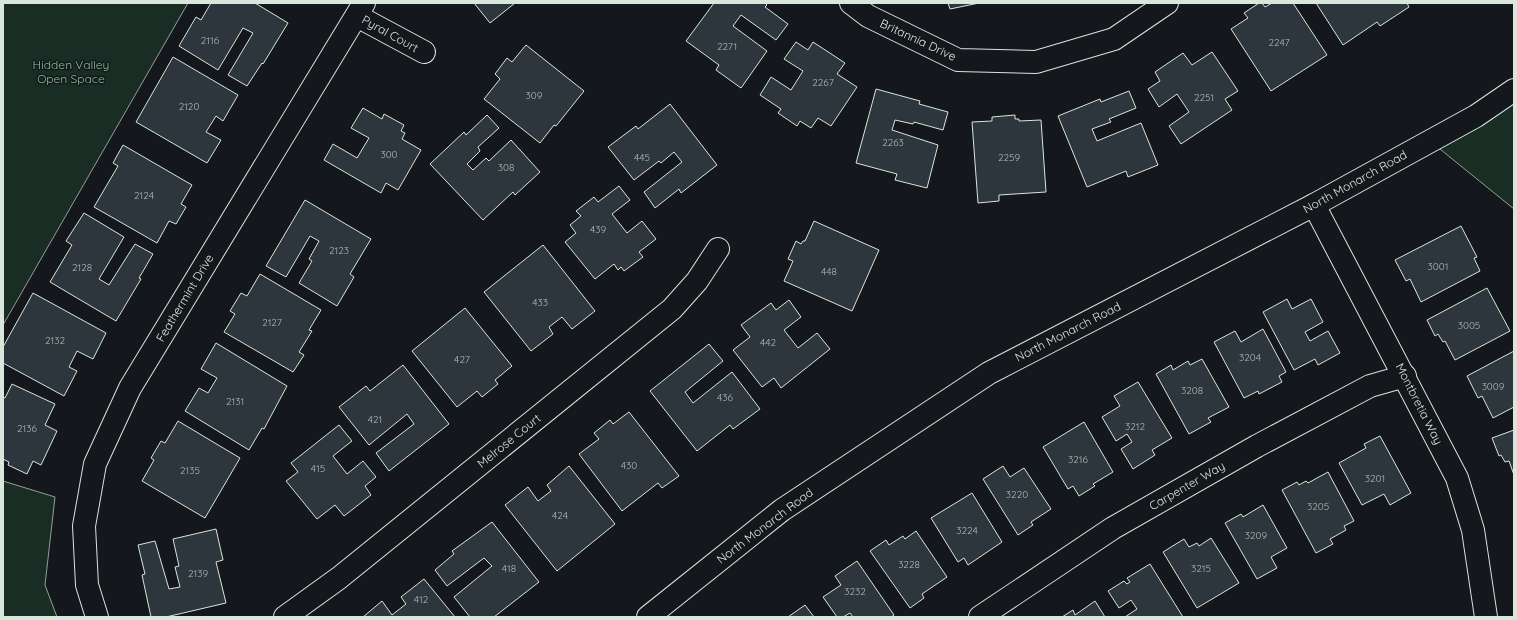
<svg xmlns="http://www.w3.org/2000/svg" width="1517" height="620" font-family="Quicksand,sans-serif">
<rect width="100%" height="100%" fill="#14181c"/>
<g fill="#1a2d24" stroke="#939e99">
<path d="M3,3h185l-185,322z"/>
<path d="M1514,90v119l-84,-68z"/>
<path d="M3,481l52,16 -10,88 12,32h-54z"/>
</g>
<g fill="#2c363c" stroke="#d8e6dc">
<path d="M211,3h44l33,20 -25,41 -1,-1 -15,23 -19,-11 25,-42 -10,-5 -25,42 -39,-24 17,-29 5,3z"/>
<path d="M474,3h41l-25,20z"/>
<path d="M714,3h51l2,2 -2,2 23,17 -12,16 -35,-25 -8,11 34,25 -26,37 -25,-18 3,-5 -33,-24z"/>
<path d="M948,3h31l-29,6z"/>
<path d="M1259,3h3l3,4 7,-4h21l34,52 -56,36 -40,-62 17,-11 -4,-5z"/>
<path d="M1316,3h91l2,4 -29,19 -3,-4 -34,23z"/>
<path d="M796,42l12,8 5,-8 32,21 -8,11 20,13 -26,39 -13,-8 -7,10 -11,-7 -3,5 -19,-13 3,-4 -21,-14 11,-18 20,13 12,-19 -19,-12z"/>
<path d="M526,45l58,46 -28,35 -2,-1 -14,18 -56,-44 16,-20 -5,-5 12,-16 5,4z"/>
<path d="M1212,52l26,39 -13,8 7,11 -51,34 -12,-18 20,-14 -12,-18 -18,13 -11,-18 12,-8 -5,-9 28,-19 9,12z"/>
<path d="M173,57l65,38 -15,26 -7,-5 -10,16 15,8 -14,23 -71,-41z"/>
<path d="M876,89l44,12 -1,3 29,8 -5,18 -29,-8 -1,2 -18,-4 -3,10 46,15 -11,43 -32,-8 2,-6 -41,-11z"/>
<path d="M1129,91l7,17 -27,11 2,3 -19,7 5,12 44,-18 17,42 -30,12 -2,-6 -39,16 -29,-71 42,-17 1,3z"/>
<path d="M670,104l47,61 -36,28 -2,-4 -24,19 -11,-16 38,-30 -8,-10 -13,11 -2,-2 -25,19 -26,-33 28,-21 2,3z"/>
<path d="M363,108l19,11 2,-5 20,11 -3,6 4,2 -3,6 19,11 -23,40 -12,-7 -5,10 -57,-33 9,-16 24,14 12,-20 -18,-10z"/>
<path d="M487,115l12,13 -21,19 2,4 -13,13 6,6 13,-12 3,3 22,-21 29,32 -25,23 -2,-3 -30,28 -53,-56 34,-32 2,3z"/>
<path d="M1015,115v4h4v2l22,-1 5,72 -47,3v6l-21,2 -6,-81 20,-1v-4z"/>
<path d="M123,145l69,40 -11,19 5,3 -10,17 -7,-3 -12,22 -63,-36 24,-41 -5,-3z"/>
<path d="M619,186l11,14 -18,14 15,19 15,-12 14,18 -17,13 4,5 -19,14 -3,-4 -3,3 -4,-6 -19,15 -30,-37 11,-9 -6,-8 11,-9 -5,-5 18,-14 4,5z"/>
<path d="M305,200l66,39 -21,35 4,3 -17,29 -38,-23 13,-22 -3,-2 10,-18 -9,-5 -24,41 -20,-11z"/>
<path d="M84,213l40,24 -25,42 10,6 26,-41 18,10 -14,24 2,1 -25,42 -66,-39 22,-37 -6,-4z"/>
<path d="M814,221l65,29 -27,61 -68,-30 9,-20 -5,-2 8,-18 5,3 2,-3h2z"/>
<path d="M1461,226l16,31 -3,1 6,13 -59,31 -11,-23 -4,2 -11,-21z"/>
<path d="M543,245l52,66 -23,18 -10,-12 -13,10 4,7 -22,17 -47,-59z"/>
<path d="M260,274l61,36 -12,20 3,1 -13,21 5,3 -11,17 -69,-40 11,-18 -5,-3 11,-18 6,3z"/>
<path d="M1487,288l23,43 -55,29 -10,-19 -2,1 -5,-8 -3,2 -8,-16z"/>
<path d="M33,293l73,40 -13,26 -16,-8 -8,16 8,4 -13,25 -61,-33v-16z"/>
<path d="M1287,299l5,10 19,-10 12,23 -18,10 5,9 18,-10 12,22 -22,12 -3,-6 -21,11 -31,-58z"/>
<path d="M789,300l12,17 -17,13 14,18 19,-15 13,16 -49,39 -7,-10 -12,9 -29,-37 17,-13 -9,-12 30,-22 5,7z"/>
<path d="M465,308l47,58 -17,14 3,4 -16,13 -5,-6 -20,16 -45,-56z"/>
<path d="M1263,329l23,43 -7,4 3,6 -23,12 -1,-3 -14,7 -30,-56 21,-11 6,11z"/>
<path d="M216,343l71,43 -23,43 -2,-1 -13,22 -64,-39 14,-23 9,5 9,-15 -16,-9z"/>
<path d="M709,344l14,17 -38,31 8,11 39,-31 28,37 -27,20 -3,-4 -33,26 -47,-60z"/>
<path d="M1514,351v56l-21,11 -11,-22 -4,2 -11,-22z"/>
<path d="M1202,359l27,48 -21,11 3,4 -22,12 -33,-60 15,-9 2,5 15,-9 2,4z"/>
<path d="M403,365l46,59 -60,47 -13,-18 38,-29 -7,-10 -38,31 -30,-38 27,-21 4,5z"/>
<path d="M1138,382l34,56 -20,12 3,5 -22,14 -12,-20 11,-7 -5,-8 -11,7 -14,-24 18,-11 -6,-10z"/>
<path d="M12,384l43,20 -10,21 12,6 -16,34 -8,-4 -6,13 -19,-9 1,-3 -6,-3v-62l2,1z"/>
<path d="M629,412l50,64 -17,12 -4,-5 -36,28 -43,-57 20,-15 -5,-6 16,-13 3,4z"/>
<path d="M178,421l62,37 -35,60 -63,-37 12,-21 -3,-2 10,-17 4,2z"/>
<path d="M1084,422l29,50 -20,12 2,2 -16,10 -6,-10 -5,3 -25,-42z"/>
<path d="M339,425l13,16 -19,15 14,18 16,-13 13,16 -11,9 6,9 -27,21 -9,-11 -18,14 -31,-38 12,-9 -7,-9z"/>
<path d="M1514,430v45l-5,-14 -4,1 -4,-7 -2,1 -7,-18z"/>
<path d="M1380,436l31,57 -21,12 -6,-11 -22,11 -23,-42 27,-15 -2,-4z"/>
<path d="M569,466l46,58 -58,47 -52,-66 23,-18 10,14 13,-10 -4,-6z"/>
<path d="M1003,466l7,11 14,-9 27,41 -20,13 2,3 -15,10 -35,-56z"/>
<path d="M1328,472l26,49 -10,5 2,4 -16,9 3,5 -17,9 -34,-63 15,-8 2,3 7,-4 2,2z"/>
<path d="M972,493l30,49 -34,23 -4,-7 -6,4 -27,-44z"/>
<path d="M1263,505l24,43 -16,9 6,11 -20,11 -32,-56 16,-9 2,3z"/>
<path d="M492,522l47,60 -45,35h-24l-16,-20 38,-31 -8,-8 -37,28 -12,-16 19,-16 -2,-3z"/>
<path d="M216,529l7,31 -7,2 10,41 -60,14h-15l-9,-42 3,-1 -7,-29 17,-4 14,48 11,-2 -5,-20 4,-1 -6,-27z"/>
<path d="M916,531l31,46 -25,17 2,4 -14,10 -40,-57 16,-11 3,5 14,-9 2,3z"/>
<path d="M1211,538l28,45 -42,25 -34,-56 21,-13 5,8 8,-4 2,3z"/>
<path d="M857,561l37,54 -3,2h-38l-3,-4 -7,4h-6l-14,-20 18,-12 -6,-9z"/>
<path d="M1150,564l33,53h-58l12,-8 -6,-9 -12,8 -11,-17 16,-10 3,3 3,-2 -3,-4z"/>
<path d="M424,579l31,38h-92l19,-16 10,14 14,-11 -5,-7z"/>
<path d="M1095,601l10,16h-43l11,-7 2,5z"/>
<path d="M805,605l9,12h-26z"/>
</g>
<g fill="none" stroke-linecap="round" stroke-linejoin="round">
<g stroke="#d8e6dc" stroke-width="24">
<g id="minor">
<path d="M851,3l17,13 90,44 78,2 78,-23 53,-36"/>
<path d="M357,16l67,36"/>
<path d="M1314,205l143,273 16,52 13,87"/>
<path d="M97,617l-10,-32 -3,-59 11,-62 35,-76 234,-385"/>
<path d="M285,617l54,-39 333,-269 25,-28 21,-32"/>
<path d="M980,617l133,-89 144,-82 113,-60 35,-10"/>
</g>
</g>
<g stroke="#d8e6dc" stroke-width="24">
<path id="tertiary" d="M648,617l134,-107 207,-137 325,-168 162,-89 38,-26"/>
</g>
<use href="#minor" stroke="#14181c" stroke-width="22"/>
<use href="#tertiary" stroke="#14181c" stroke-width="22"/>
</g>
<g text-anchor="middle" stroke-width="3" stroke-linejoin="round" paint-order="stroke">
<g font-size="10" fill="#adbab4">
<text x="210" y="44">2116</text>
<text x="1279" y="46">2247</text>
<text x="727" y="50">2271</text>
<text x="823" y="86">2267</text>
<text x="534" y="99">309</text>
<text x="1204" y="101">2251</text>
<text x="189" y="110">2120</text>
<text x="893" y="146">2263</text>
<text x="389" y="158">300</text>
<text x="642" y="161">445</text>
<text x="1009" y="161">2259</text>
<text x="506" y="171">308</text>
<text x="144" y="199">2124</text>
<text x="598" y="233">439</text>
<text x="339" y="254">2123</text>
<text x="1438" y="270">3001</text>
<text x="82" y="271">2128</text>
<text x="829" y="275">448</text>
<text x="540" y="306">433</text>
<text x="272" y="326">2127</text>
<text x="1469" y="329">3005</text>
<text x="55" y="344">2132</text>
<text x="768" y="346">442</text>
<text x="1250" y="361">3204</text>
<text x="462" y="363">427</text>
<text x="1493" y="390">3009</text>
<text x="1192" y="394">3208</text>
<text x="725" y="401">436</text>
<text x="235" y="405">2131</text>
<text x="375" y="423">421</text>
<text x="1135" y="430">3212</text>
<text x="27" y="432">2136</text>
<text x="1078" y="463">3216</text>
<text x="629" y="469">430</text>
<text x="318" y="472">415</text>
<text x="190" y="474">2135</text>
<text x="1375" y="482">3201</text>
<text x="1017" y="498">3220</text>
<text x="1318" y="510">3205</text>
<text x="560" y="519">424</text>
<text x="967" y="534">3224</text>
<text x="1256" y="539">3209</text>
<text x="909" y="568">3228</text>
<text x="509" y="572">418</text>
<text x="1201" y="572">3215</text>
<text x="198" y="577">2139</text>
<text x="855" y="595">3232</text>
<text x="421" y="603">412</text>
</g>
<g font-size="12" fill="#d8e6dc" stroke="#14181c">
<text transform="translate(390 34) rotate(29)" y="4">Pyral Court</text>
<text transform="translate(918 40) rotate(25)" y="4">Britannia Drive</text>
<text transform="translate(1355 182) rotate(-29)" y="4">North Monarch Road</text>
<text transform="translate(185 298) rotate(-59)" y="4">Feathermint Drive</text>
<text transform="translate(1068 332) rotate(-27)" y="4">North Monarch Road</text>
<text transform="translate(1419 404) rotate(63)" y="4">Montbretia Way</text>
<text transform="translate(509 441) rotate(-39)" y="4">Melrose Court</text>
<text transform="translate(1187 486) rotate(-30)" y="4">Carpenter Way</text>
<text transform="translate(765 526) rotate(-37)" y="4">North Monarch Road</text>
</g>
<g font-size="12" fill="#8ac095" stroke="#14181c">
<text x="71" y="69">Hidden Valley<tspan x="71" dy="14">Open Space</tspan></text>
</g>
</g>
<rect width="1517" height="620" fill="none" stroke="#d8e6dc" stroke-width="8"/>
</svg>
